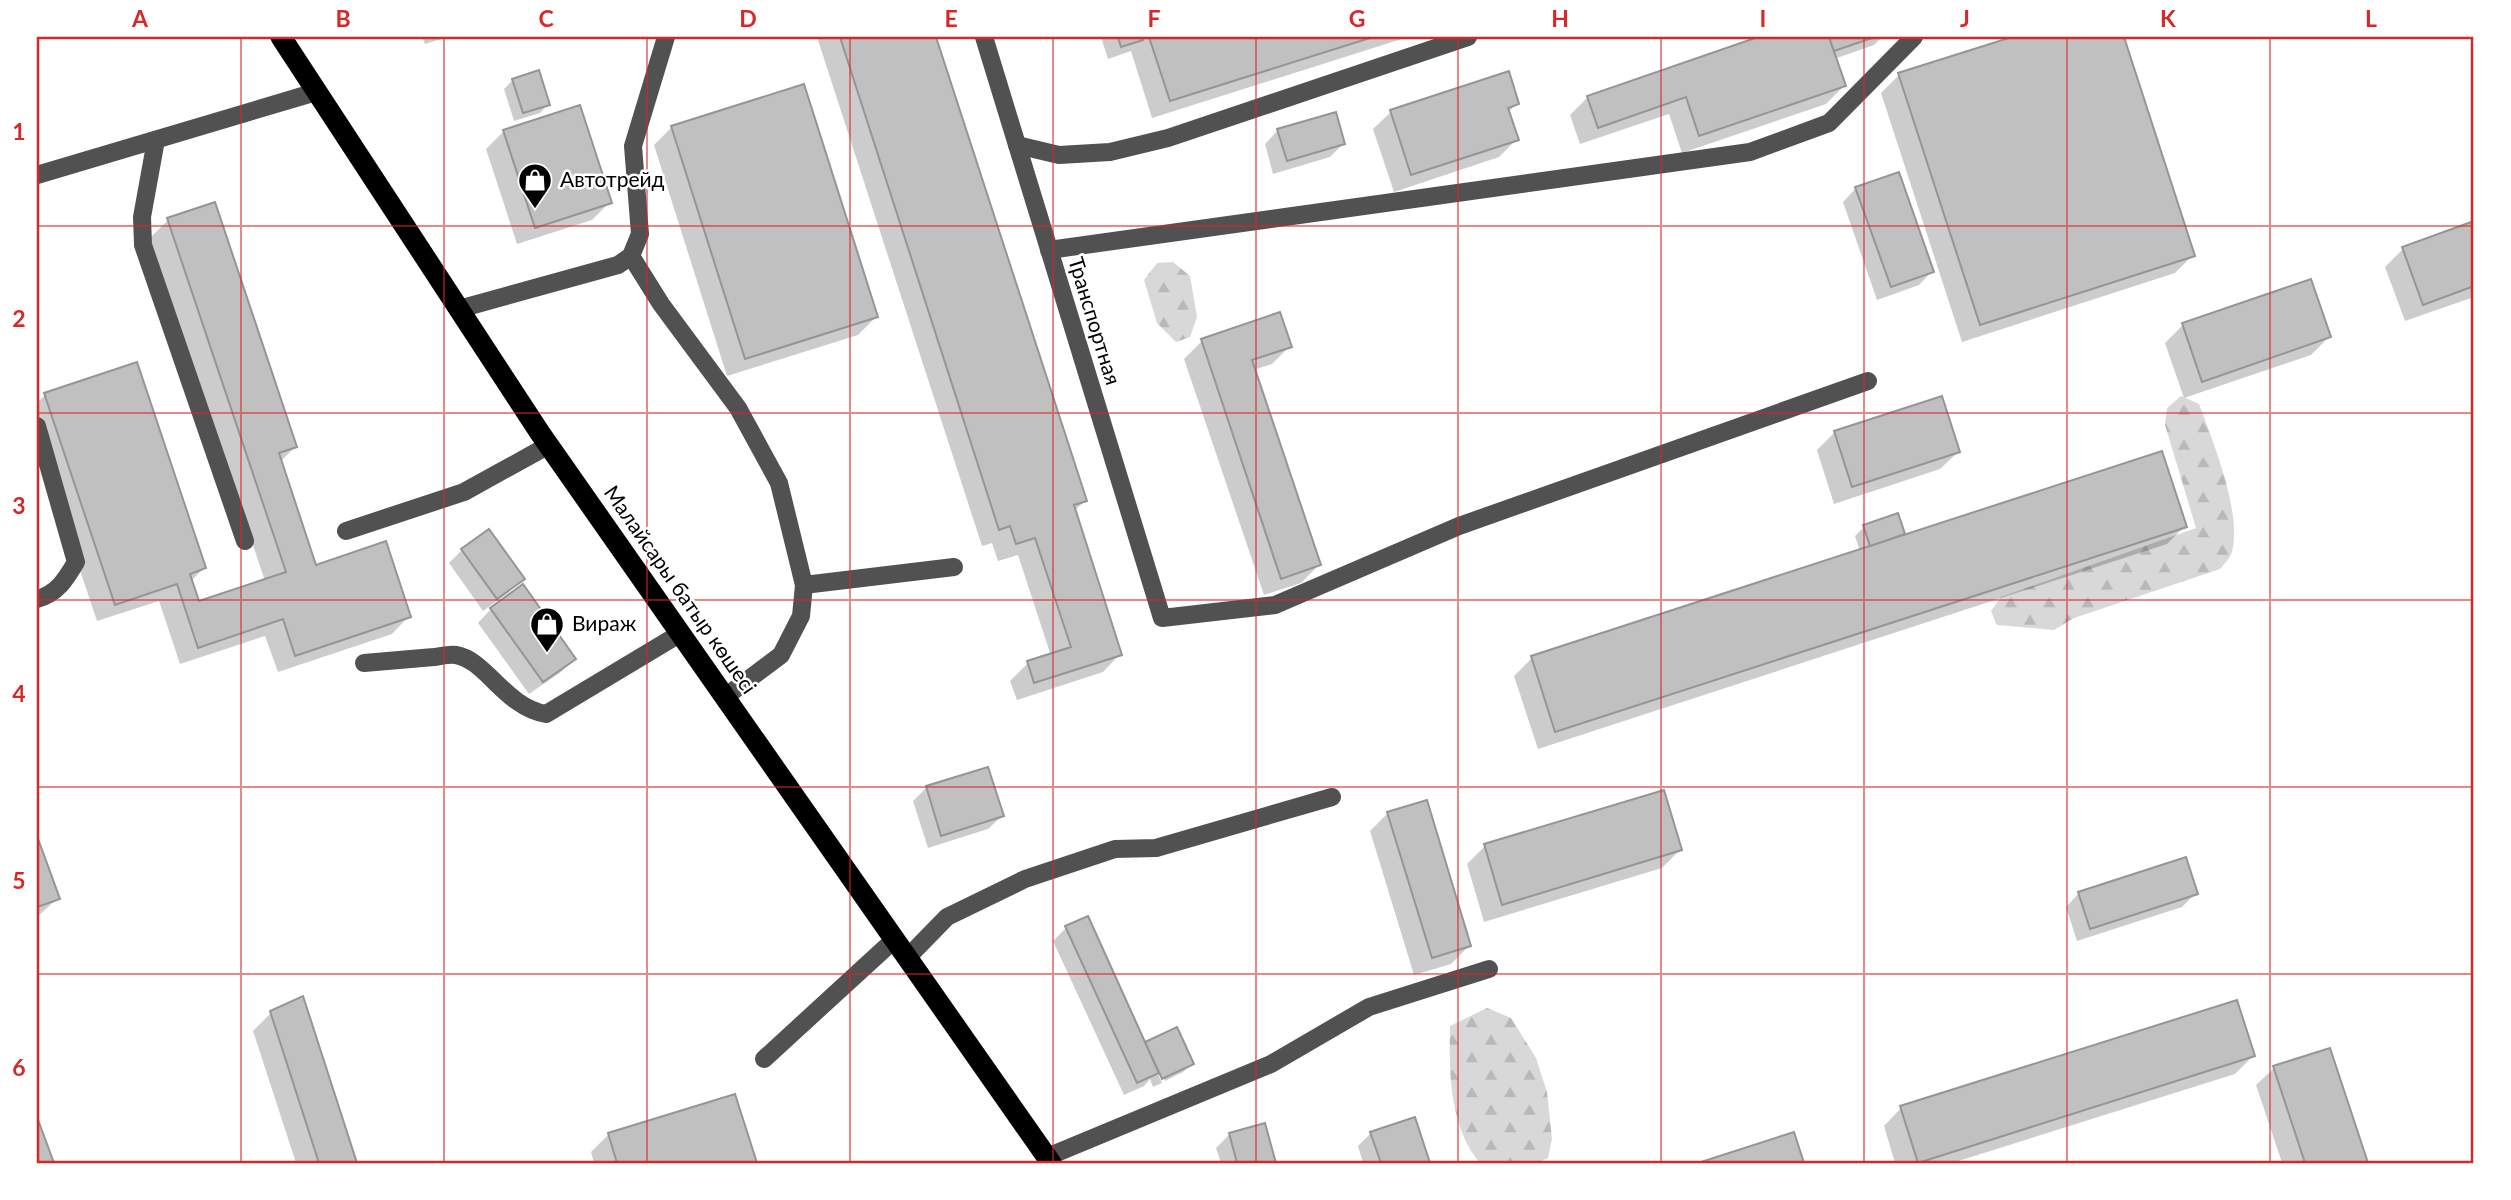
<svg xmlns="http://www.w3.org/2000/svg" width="2511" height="1200" font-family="Lato,sans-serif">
<defs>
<pattern id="forest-firs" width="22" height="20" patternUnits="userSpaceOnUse" patternTransform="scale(1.75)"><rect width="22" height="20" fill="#d8d8d8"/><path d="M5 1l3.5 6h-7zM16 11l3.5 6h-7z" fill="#b8b8b8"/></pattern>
</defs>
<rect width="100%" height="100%" fill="#fff"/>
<g fill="url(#forest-firs)">
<path d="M1173,262l17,14 7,41 -7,20 -14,5 -19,-19 -13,-43 13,-17z"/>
<path d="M2181,396l18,8c14,38 43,107 33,148 -2,6 -8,12 -12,17l-146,49 -20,12 -57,-5 -6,-14 10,-14 195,-69 -31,-103 2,-17z"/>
<path d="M1487,1008l24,10 25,40 11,34 5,47 -4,19 -11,5h-57c-31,-36 -31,-91 -30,-137z"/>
</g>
<g fill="#0003">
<path d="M422,37h26l-23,7z"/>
<path d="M817,37h118l150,464 -11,10 46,143 -17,18 -86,28 -7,-19 18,-18 23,-7 -33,-101 -20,6 -6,-18 -10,3z"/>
<path d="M1101,37h307l-256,81 -21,-67 -23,8z"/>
<path d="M1763,37h119l-8,8 -40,14 10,27 -18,18 -144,49 -13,-39 -89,30 -10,-29 18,-18z"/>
<path d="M2017,37h105l71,218 -18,18 -213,69 -81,-249 18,-18z"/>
<path d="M513,80l35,24 -8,9 -26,8 -10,-32z"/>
<path d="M1517,103l-9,10 9,26 -18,18 -105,35 -21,-63 18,-17z"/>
<path d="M672,127l204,190 -18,18 -131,41 -73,-231z"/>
<path d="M1278,130l65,14 -13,13 -57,17 -8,-30z"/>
<path d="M504,131l106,71 -18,18 -75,24 -31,-95z"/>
<path d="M1856,188l76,83 -13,14 -42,15 -34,-98z"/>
<path d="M168,220l127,227 -15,15 35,105 94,49 -17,18 -114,38 -13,-36 -85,28 -21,-63 -62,20 -60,-179v-39l8,-8 159,173 -14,14 8,22 67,-23 -115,-343z"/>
<path d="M2474,223v74l-69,24 -20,-54 18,-18z"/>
<path d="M2183,325l146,12 -18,18 -127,43 -19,-55z"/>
<path d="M1202,341l88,5 -18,18 -19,6 66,195 -18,18 -37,12 -80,-236z"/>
<path d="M1835,432l123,20 -18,17 -106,35 -17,-54z"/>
<path d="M1897,515l6,18 -4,5 286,-12 -18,18 -629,205 -24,-73 18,-18 328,-107 -5,-15 9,-9z"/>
<path d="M462,550l60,29 -13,13 -26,19 -34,-48z"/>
<path d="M491,609l83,50 -13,13 -32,22 -51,-71z"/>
<path d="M927,787l75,29 -14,13 -60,19 -15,-47z"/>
<path d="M1663,792l17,58 -18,18 -178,54 -17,-58 18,-18z"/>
<path d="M1388,813l81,133 -18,18 -37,11 -44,-144z"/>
<path d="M37,841l21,57 -21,19z"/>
<path d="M2079,893h117l-14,14 -105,34 -11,-34z"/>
<path d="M1066,928l78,116 32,-15 16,35 -9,8 -18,9 -15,-32 -3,1 15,33 -9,4 -3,-8 -6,7 -20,9 -71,-154z"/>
<path d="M301,999l54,164h-59l-43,-132 18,-18z"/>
<path d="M2329,1050l37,113h-84l-26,-78 18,-17z"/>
<path d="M2253,1056l-18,18 -283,89h-57l-11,-37 17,-18z"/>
<path d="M734,1096l21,67h-161l-3,-11 18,-18z"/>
<path d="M1413,1119l15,44h-65l-5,-17 13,-13z"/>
<path d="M1264,1125l10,38h-53l-5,-15 14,-14z"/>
<path d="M1793,1134l9,29h-98z"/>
</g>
<g fill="#c0c0c0" stroke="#959595" stroke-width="2">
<path d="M840,37h96l151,464 -13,4 48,150 -88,28 -7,-22 44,-14 -36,-109 -19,6 -6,-18 -11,4z"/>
<path d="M1118,37h24l1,3 -22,7z"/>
<path d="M1149,37h224l-203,64z"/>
<path d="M1758,37h71l17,49 -147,50 -13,-39 -88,31 -11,-32z"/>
<path d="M1829,37h46l-41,14z"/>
<path d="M2012,37h112l71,219 -215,69 -82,-252z"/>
<path d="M539,70l11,35 -27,8 -11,-34z"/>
<path d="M1509,71l10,33 -11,4 11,32 -108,35 -21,-65z"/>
<path d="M804,84l74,233 -133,42 -74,-233z"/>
<path d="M580,105l32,98 -77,25 -32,-98z"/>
<path d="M1336,112l9,32 -58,17 -10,-32z"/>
<path d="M1899,172l35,100 -43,15 -36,-100z"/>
<path d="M215,202l82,245 -18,6 37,112 70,-24 25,76 -116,39 -12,-37 -85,29 -21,-64 -62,21 -71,-212 93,-31 69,206 -16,6 9,27 87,-29 -119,-354z"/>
<path d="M2474,221v65l-51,19 -21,-58z"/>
<path d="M2311,279l20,58 -129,45 -20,-59z"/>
<path d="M1280,312l12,35 -40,13 69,205 -40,14 -80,-240z"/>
<path d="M1942,396l18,56 -108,35 -18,-56z"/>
<path d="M2162,451l25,76 -632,205 -24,-76z"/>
<path d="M1898,513l7,21 -35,12 -7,-21z"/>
<path d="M489,529l36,50 -28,20 -36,-50z"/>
<path d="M523,584l53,75 -33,23 -53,-74z"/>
<path d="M988,767l16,49 -63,20 -15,-50z"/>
<path d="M1664,790l18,60 -180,55 -18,-61z"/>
<path d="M1427,800l44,146 -39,12 -45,-146z"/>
<path d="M37,836l23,63 -23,8z"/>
<path d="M2186,857l12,37 -108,35 -12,-37z"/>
<path d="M1088,916l71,157 -22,10 -72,-157z"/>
<path d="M303,996l54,167h-38l-49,-152z"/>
<path d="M2237,1000l18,56 -337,107 -18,-57z"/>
<path d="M1177,1027l17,37 -32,15 -17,-37z"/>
<path d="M2330,1048l38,115h-63l-32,-97z"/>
<path d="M735,1094l22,69h-140l-9,-30z"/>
<path d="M37,1117l17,46h-17z"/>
<path d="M1415,1117l15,46h-49l-11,-31z"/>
<path d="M1265,1123l11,40h-39l-8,-30z"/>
<path d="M1794,1132l10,31h-106z"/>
</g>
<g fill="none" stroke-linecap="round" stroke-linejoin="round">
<g stroke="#515151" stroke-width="18">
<path d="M984,37l178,581 113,-13 184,-79 409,-145"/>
<path d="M156,140l-14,77 1,28 102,296"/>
<path d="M1017,145l42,10 51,-3 58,-14 300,-101"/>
<path d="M37,175l279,-83"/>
<path d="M1049,250l701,-98 79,-29 85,-86"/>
<path d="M631,256l30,48 77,104 41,75 25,102 -3,31 -20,39 -56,42"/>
<path d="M459,309l159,-44 13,-9 9,-22 -7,-88 33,-109"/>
<path d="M37,426l39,136c-10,17 -19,32 -39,37"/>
<path d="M346,531l118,-39 85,-47"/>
<path d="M804,585l150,-18"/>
<path d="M364,663c23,-2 47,-4 70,-6 7,-1 16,-3 22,-2 30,5 49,52 90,59l135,-81"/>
<path d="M907,958l40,-41 78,-38 90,-30 41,-1 176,-51"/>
<path d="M764,1059l131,-120"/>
<path d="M1047,1157l224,-93 98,-57 120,-38"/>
</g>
<path stroke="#000" stroke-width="21" d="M281,37l259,396 511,730"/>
</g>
<path fill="none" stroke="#d62828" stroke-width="2" stroke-opacity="0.55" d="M241,37v1126M444,37v1126M647,37v1126M850,37v1126M1053,37v1126M1256,37v1126M1458,37v1126M1661,37v1126M1864,37v1126M2067,37v1126M2270,37v1126M37,226h2437M37,413h2437M37,600h2437M37,787h2437M37,974h2437"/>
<defs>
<g id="shop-pin" transform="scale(1.75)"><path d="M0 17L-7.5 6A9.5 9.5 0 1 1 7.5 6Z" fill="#000" stroke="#fff"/><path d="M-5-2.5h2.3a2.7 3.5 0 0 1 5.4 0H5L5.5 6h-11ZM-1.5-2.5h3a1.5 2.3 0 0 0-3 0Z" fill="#fff"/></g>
</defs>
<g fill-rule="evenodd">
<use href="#shop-pin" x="535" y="180"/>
<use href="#shop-pin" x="547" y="624"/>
</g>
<g text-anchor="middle" stroke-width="5" stroke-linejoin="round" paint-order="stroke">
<g font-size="21" fill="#000" stroke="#fff" text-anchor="start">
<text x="560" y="187">Автотрейд</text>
<text x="572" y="631">Вираж</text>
</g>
<g font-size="21" fill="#000" stroke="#fff">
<text transform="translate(1094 321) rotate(73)" y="7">Транспортная</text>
<text transform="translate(680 590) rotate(55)" y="7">Малайсары батыр көшесі</text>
</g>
</g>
<rect width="2511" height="1200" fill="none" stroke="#ffffff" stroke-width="77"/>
<rect x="38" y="38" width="2434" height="1124" fill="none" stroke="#d62828" stroke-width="2.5"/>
<g font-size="23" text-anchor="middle" font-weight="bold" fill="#d62828">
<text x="140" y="27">A</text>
<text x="343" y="27">B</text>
<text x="546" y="27">C</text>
<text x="748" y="27">D</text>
<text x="951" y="27">E</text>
<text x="1154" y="27">F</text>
<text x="1357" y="27">G</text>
<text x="1560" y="27">H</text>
<text x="1763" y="27">I</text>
<text x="1965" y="27">J</text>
<text x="2168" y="27">K</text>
<text x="2371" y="27">L</text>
<text x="19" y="140">1</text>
<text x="19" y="327">2</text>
<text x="19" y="514">3</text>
<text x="19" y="702">4</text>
<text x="19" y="889">5</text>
<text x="19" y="1076">6</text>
</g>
</svg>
